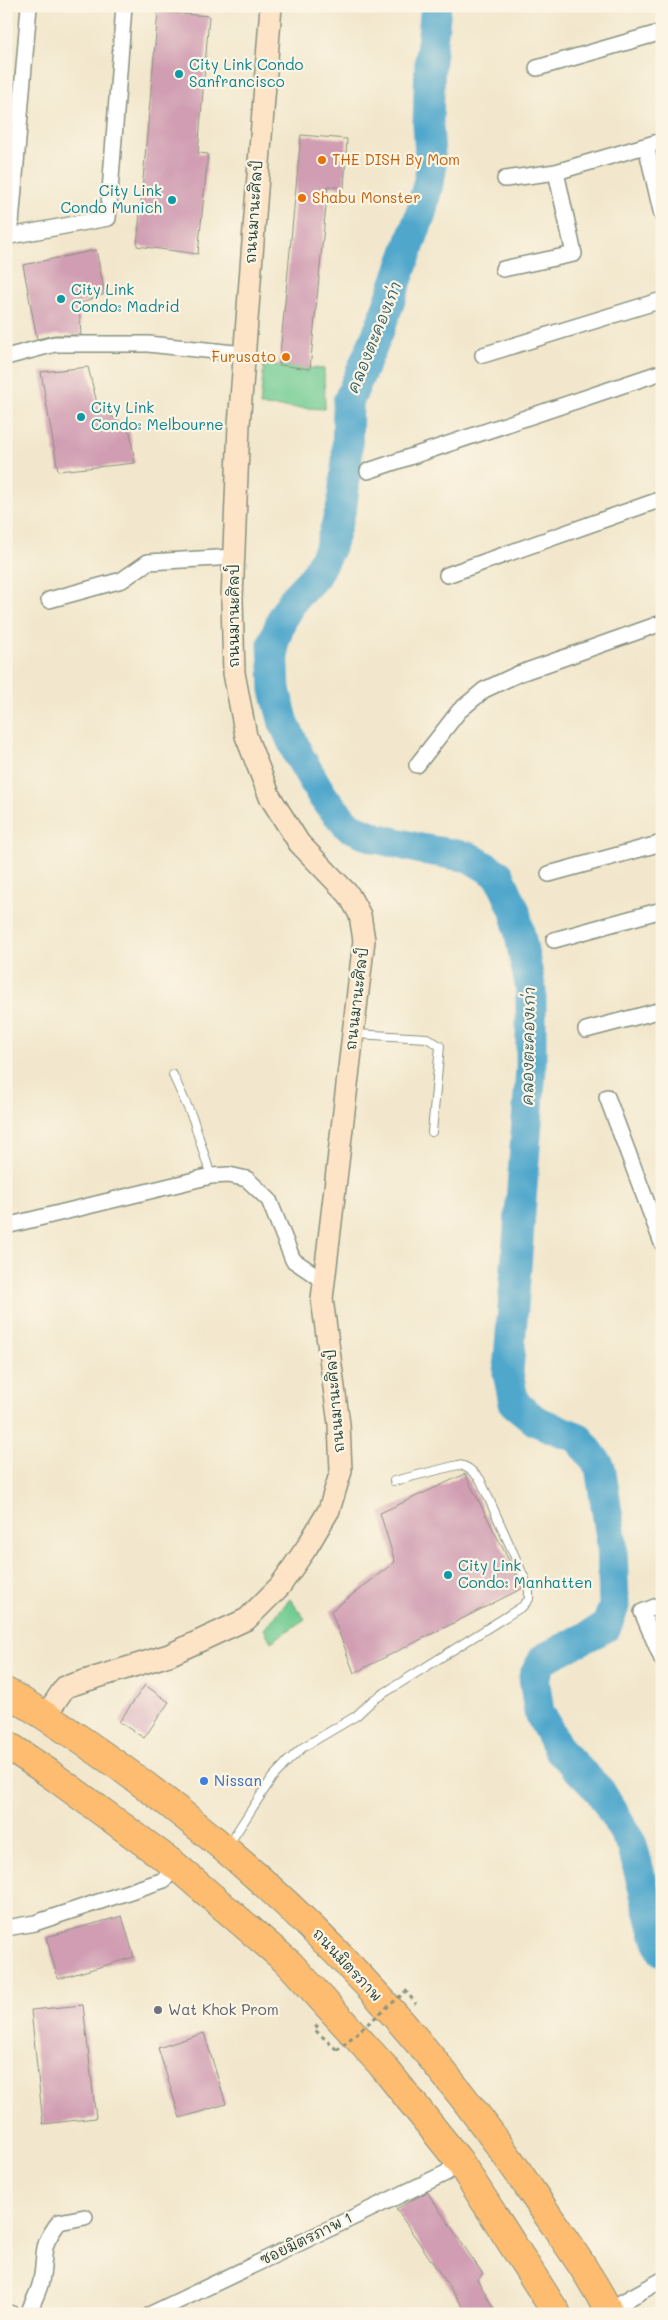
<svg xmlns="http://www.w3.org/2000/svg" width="668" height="2320" font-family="Mali,'Playpen Sans Thai',sans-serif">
<rect width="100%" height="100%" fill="#fcf5e5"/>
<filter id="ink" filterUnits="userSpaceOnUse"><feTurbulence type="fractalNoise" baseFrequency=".02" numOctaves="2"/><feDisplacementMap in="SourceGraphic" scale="10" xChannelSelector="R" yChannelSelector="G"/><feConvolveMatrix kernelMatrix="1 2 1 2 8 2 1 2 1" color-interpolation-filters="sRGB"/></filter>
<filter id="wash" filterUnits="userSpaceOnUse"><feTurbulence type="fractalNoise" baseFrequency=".0096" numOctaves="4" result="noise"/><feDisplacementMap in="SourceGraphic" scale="20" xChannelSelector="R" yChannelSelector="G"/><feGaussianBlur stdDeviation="1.12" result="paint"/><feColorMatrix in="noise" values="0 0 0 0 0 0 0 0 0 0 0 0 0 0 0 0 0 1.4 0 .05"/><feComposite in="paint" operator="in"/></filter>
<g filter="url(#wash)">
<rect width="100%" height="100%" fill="#f2e7cc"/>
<g fill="#72cc93" stroke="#488464">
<path d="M264,364l60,5 1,40 -65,-3z"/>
<path d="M290,1599l15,20 -34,23 -7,-13z"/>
</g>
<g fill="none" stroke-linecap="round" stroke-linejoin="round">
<path stroke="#50a7cc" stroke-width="31" d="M436,6l-6,55 -2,64 3,46 -10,42 -41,115 -32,74 -1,58 -5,45 -12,42 -15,29 -20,21 -12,19 -10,28 2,46 9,33 15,33 24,41 25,29 28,12 45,11 48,8 30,18 16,36 16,79v78l-23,305 6,30 22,18 43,17 21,29 12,77 2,62 -8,21 -63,32 -9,18 5,35 20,38 41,41 32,54 23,87 7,19"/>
</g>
<g id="blocks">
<g fill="#d09db2">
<path d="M158,12l51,4 -11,137 10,1 -10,100 -61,-8z"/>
<path d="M301,135l46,4 -3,49 -16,-2 -18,183 -31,-4z"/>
<path d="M96,250l9,44 -26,10 2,31h-26l-18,4 -14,-74z"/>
<path d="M88,367l9,36 33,29 5,31 -77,8 -17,-99z"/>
<path d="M465,1474l58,114 -169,85 -23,-62 64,-49 -15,-49z"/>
<path d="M145,1685l24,17 -25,36 -25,-16z"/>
<path d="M122,1916l12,41 -76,22 -12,-42z"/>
<path d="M83,2005l13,113 -53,6 -12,-114z"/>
<path d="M204,2033l22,71 -46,14 -22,-70z"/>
<path d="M427,2192l56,82 -6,5 20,35h-29l-72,-105z"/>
</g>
</g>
</g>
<g filter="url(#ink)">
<use href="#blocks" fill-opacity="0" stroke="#889280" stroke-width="1"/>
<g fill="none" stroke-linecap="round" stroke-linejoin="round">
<g stroke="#889280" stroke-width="10">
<g id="lane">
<path d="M355,1034l72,4 13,8 -8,86"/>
<path d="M173,1075l20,44 18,57"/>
<path d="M227,1847l45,-69 15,-16 15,-14 54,-32 17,-16 150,-94 6,-7v-11l-49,-109c-7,-7 -12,-13 -22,-14l-64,16"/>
</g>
</g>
<g stroke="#889280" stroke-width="18">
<g id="street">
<path d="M29,6l-19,230 98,-18 16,-212"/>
<path d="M537,68l125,-36"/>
<path d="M646,146l16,69"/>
<path d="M505,179l51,-7 106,-31"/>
<path d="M503,269l71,-15 -18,-82"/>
<path d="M483,355l179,-55"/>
<path d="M6,357l49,-13h93l96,10"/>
<path d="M368,471l294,-99"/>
<path d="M447,575l215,-76"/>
<path d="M49,600l73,-20 26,-18 86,-5"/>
<path d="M417,765l42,-54 25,-21 34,-16 144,-51"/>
<path d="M549,874l113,-31"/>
<path d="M554,940l108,-30"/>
<path d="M586,1030l76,-20"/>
<path d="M607,1097l55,146"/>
<path d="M6,1226l205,-50 18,-1 18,4 22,21 24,60 31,21"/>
<path d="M662,1604l-20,8 20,47"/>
<path d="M6,1928l29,-5 129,-43 12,-14"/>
<path d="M608,2310l54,-30"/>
<path d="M6,2312l6,2"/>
<path d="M28,2314c4,-11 11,-22 13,-33 6,-30 -3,-31 18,-59l26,-5"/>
<path d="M151,2314l295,-141 13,-12"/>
</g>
</g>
<g stroke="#889280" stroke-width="24">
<path id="secondary" d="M46,1715l19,-28 104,-32 78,-36 33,-33 27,-39 22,-37 12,-39 -2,-47 -17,-125 42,-359 -4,-25 -11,-20 -50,-52 -29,-46 -24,-61 -12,-63 -2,-74 7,-174 32,-419"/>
</g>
<g stroke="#889280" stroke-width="30">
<g id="highway">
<path d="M6,1692c40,23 77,49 114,75 163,117 302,262 414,428 26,39 55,77 76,119"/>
<path d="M6,1744l43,29 127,93 114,98 92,101 77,96 98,153"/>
</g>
</g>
<g stroke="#889280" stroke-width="3" stroke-dasharray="4 4" stroke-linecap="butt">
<path d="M405,1992l1,-1 10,13"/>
<path d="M318,2025l-4,4 23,21"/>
</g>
<use href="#lane" stroke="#fff" stroke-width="8"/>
<use href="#street" stroke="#fff" stroke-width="15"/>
<use href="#secondary" stroke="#fee4c6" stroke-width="21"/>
<use href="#highway" stroke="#fdbc70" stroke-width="28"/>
<path stroke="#889280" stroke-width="3" stroke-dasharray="4 4" stroke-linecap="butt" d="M337,2050l68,-58"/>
</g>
</g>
<g fill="#0f9aa8" stroke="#fcf5e5" stroke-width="2">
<circle cx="179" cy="74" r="5"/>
<circle cx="172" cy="200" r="5"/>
<circle cx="61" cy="299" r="5"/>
<circle cx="81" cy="417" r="5"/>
<circle cx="448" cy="1575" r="5"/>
</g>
<g fill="#e8710a" stroke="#fcf5e5" stroke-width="2">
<circle cx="322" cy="160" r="5"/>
<circle cx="302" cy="198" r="5"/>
<circle cx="286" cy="357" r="5"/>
</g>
<circle fill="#3f7fe0" stroke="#fcf5e5" stroke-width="2" cx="204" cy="1781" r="5"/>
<circle fill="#6b7280" stroke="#fcf5e5" stroke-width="2" cx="158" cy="2010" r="5"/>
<g text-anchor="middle" stroke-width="4.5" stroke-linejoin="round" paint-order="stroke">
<g font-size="15" fill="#0d838f" stroke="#fcf5e5" text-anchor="start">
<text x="189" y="70">City Link Condo<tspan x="189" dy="17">Sanfrancisco</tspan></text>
<text x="162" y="196" text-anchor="end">City Link<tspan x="162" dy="17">Condo Munich</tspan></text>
<text x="71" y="295">City Link<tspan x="71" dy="17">Condo: Madrid</tspan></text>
<text x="91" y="413">City Link<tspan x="91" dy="17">Condo: Melbourne</tspan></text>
<text x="458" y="1571">City Link<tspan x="458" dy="17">Condo: Manhatten</tspan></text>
</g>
<g font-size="15" fill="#c56008" stroke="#fcf5e5" text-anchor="start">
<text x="332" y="165">THE DISH By Mom</text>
<text x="312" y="203">Shabu Monster</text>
<text x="276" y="362" text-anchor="end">Furusato</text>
</g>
<g font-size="15" fill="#1f3d34" stroke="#fcf5e5">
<text transform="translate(254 212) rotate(-86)" y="5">ถนนมานะศิลป์</text>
<text transform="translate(234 616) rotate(-90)" y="5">ถนนมานะศิลป์</text>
<text transform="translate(357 999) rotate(-83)" y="5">ถนนมานะศิลป์</text>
<text transform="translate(335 1401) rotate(-95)" y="5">ถนนมานะศิลป์</text>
<text transform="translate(347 1965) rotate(47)" y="5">ถนนมิตรภาพ</text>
<text transform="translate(306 2239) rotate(-26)" y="5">ซอยมิตรภาพ 1</text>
</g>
<g font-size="15" fill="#366cbe" stroke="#fcf5e5" text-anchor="start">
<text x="214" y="1786">Nissan</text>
</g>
<g font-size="15" fill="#5b616d" stroke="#fcf5e5" text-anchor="start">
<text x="168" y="2015">Wat Khok Prom</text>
</g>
<g font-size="16" font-style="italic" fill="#2e5d62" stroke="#fcf5e5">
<text transform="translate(374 337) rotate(-68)" y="6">คลองตะคองเก่า</text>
<text transform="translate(528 1046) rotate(-89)" y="6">คลองตะคองเก่า</text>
</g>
</g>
<rect width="668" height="2320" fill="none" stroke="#fcf5e5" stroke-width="25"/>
</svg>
